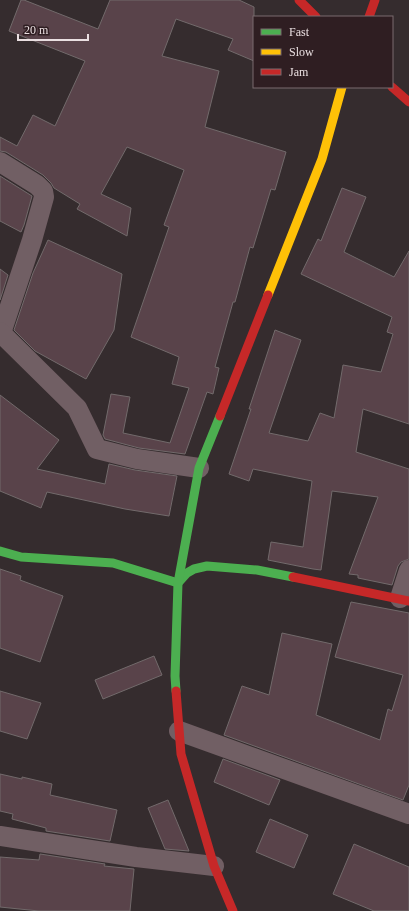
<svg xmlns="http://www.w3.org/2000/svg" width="409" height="911" font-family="Georgia,serif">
<rect width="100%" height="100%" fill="#352c2e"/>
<g fill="#59434a" stroke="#726a6b">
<path d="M21,0h3l74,29 12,-29h129l15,7v54l-26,-11 5,-11 -57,-20 -14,37 57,15 -14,56 81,25 -11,38 -4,-1 -18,59 -3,-1 -15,55h-2l-18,65 4,1 -6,26 -6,-2 -22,62 -46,-6 -34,-9 -2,-4 8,-41 19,3 -7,36 47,10 19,-55 -17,-4 7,-27 -48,-20 38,-110 -5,-2 20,-55 -57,-23 -26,47 30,14 -4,28 -50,-27 3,-5 -26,-16 -3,-5 -8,-8 -37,-23 -6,-1v-14l17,9 16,-31 22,11 30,-65 -76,-30z"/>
<path d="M0,176l32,20 -8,29 -3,7 -21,-11z"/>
<path d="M342,188l24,9 -22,55 50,25 15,-26v173l-46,-15 -7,43 53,17v90l-8,3 -3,4 -6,19 -34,-7v-3l-9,-1 29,-77 -46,-6 -11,79 -8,-1 -45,-9 3,-18 32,5 9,-66 -59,-12 -4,12 -20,-7 22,-65h-2l26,-79 26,10 -32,93 39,8 12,-28 14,5 9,-53 38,7 12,-38 -6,-2 5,-15 -91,-43 17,-35 3,2z"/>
<path d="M48,240l74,34 -8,56 -28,49 -51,-28 -21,-21 19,-57z"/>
<path d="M0,269l8,6 -8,25z"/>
<path d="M0,395l59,45 -22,29 68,15 4,-20 26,6 42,6 -8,40 -44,-7 -78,-17 -6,16 -41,-17z"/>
<path d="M0,569l21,7 -1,4 43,16 -23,66 -40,-14z"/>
<path d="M351,602l58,11v172l-6,15 -179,-65 18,-49 27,9 13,-62 50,11 -16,71 64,25 8,-31 4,2 11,-36 -68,-18z"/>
<path d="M154,656l8,19 -59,24 -8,-19z"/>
<path d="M0,691l41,12 -14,36 -27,-8z"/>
<path d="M223,759l57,21 -11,25 -55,-23z"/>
<path d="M0,774l22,5v-2l30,7 -2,11 67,15 -7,31 -64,-10v-3l-34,-9 1,-5 -13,-3z"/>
<path d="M168,800l21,51 -24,-2 -17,-41z"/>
<path d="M270,819l38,16 -14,33 -38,-16z"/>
<path d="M354,844l55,23v44h-35l-41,-17z"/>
<path d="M40,854l65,10 -1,2 30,3 -4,42h-91l-39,-4v-50l39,3z"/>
</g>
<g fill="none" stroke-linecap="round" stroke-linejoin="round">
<g stroke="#715f64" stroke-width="20">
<path d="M0,162l37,23 6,6 1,6 -12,43 -31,93"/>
<path d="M0,332l77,76 20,41 40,10 62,9"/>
<path d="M400,598l9,-28"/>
<path d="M179,731l230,83"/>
<path d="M0,836l136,21 78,9"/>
</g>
<g stroke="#4caf50" stroke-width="9">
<path d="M0,551l21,6 92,6 65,20 9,-10 7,-4 13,-3 50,4 36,7"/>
<path d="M176,691l-1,-15 3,-93 21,-115 21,-52"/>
</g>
<path stroke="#ffc107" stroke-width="9" d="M268,295l54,-136 20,-72"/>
<g stroke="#c62828" stroke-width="9">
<path d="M299,0l17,17"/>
<path d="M369,17l6,-17"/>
<path d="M392,87l17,15"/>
<path d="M220,416l48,-121"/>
<path d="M293,577l116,24"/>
<path d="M176,691l5,63 33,112 19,45"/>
</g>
</g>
<rect x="253" y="16" width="140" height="72" fill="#2f1e22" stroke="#7a6b6e"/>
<rect x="261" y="29" width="20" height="6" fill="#4caf50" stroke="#7a6b6e"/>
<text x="289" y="36" font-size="12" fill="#eadfe1">Fast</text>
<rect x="261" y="49" width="20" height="6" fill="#ffc107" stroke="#7a6b6e"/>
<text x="289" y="56" font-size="12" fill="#eadfe1">Slow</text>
<rect x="261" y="69" width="20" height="6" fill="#c62828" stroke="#7a6b6e"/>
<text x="289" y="76" font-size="12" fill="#eadfe1">Jam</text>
<path d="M18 34v6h70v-6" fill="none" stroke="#eadfe1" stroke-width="2"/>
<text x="24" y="34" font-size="12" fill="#eadfe1" stroke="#2f1e22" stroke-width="3" paint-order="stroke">20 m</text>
</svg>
